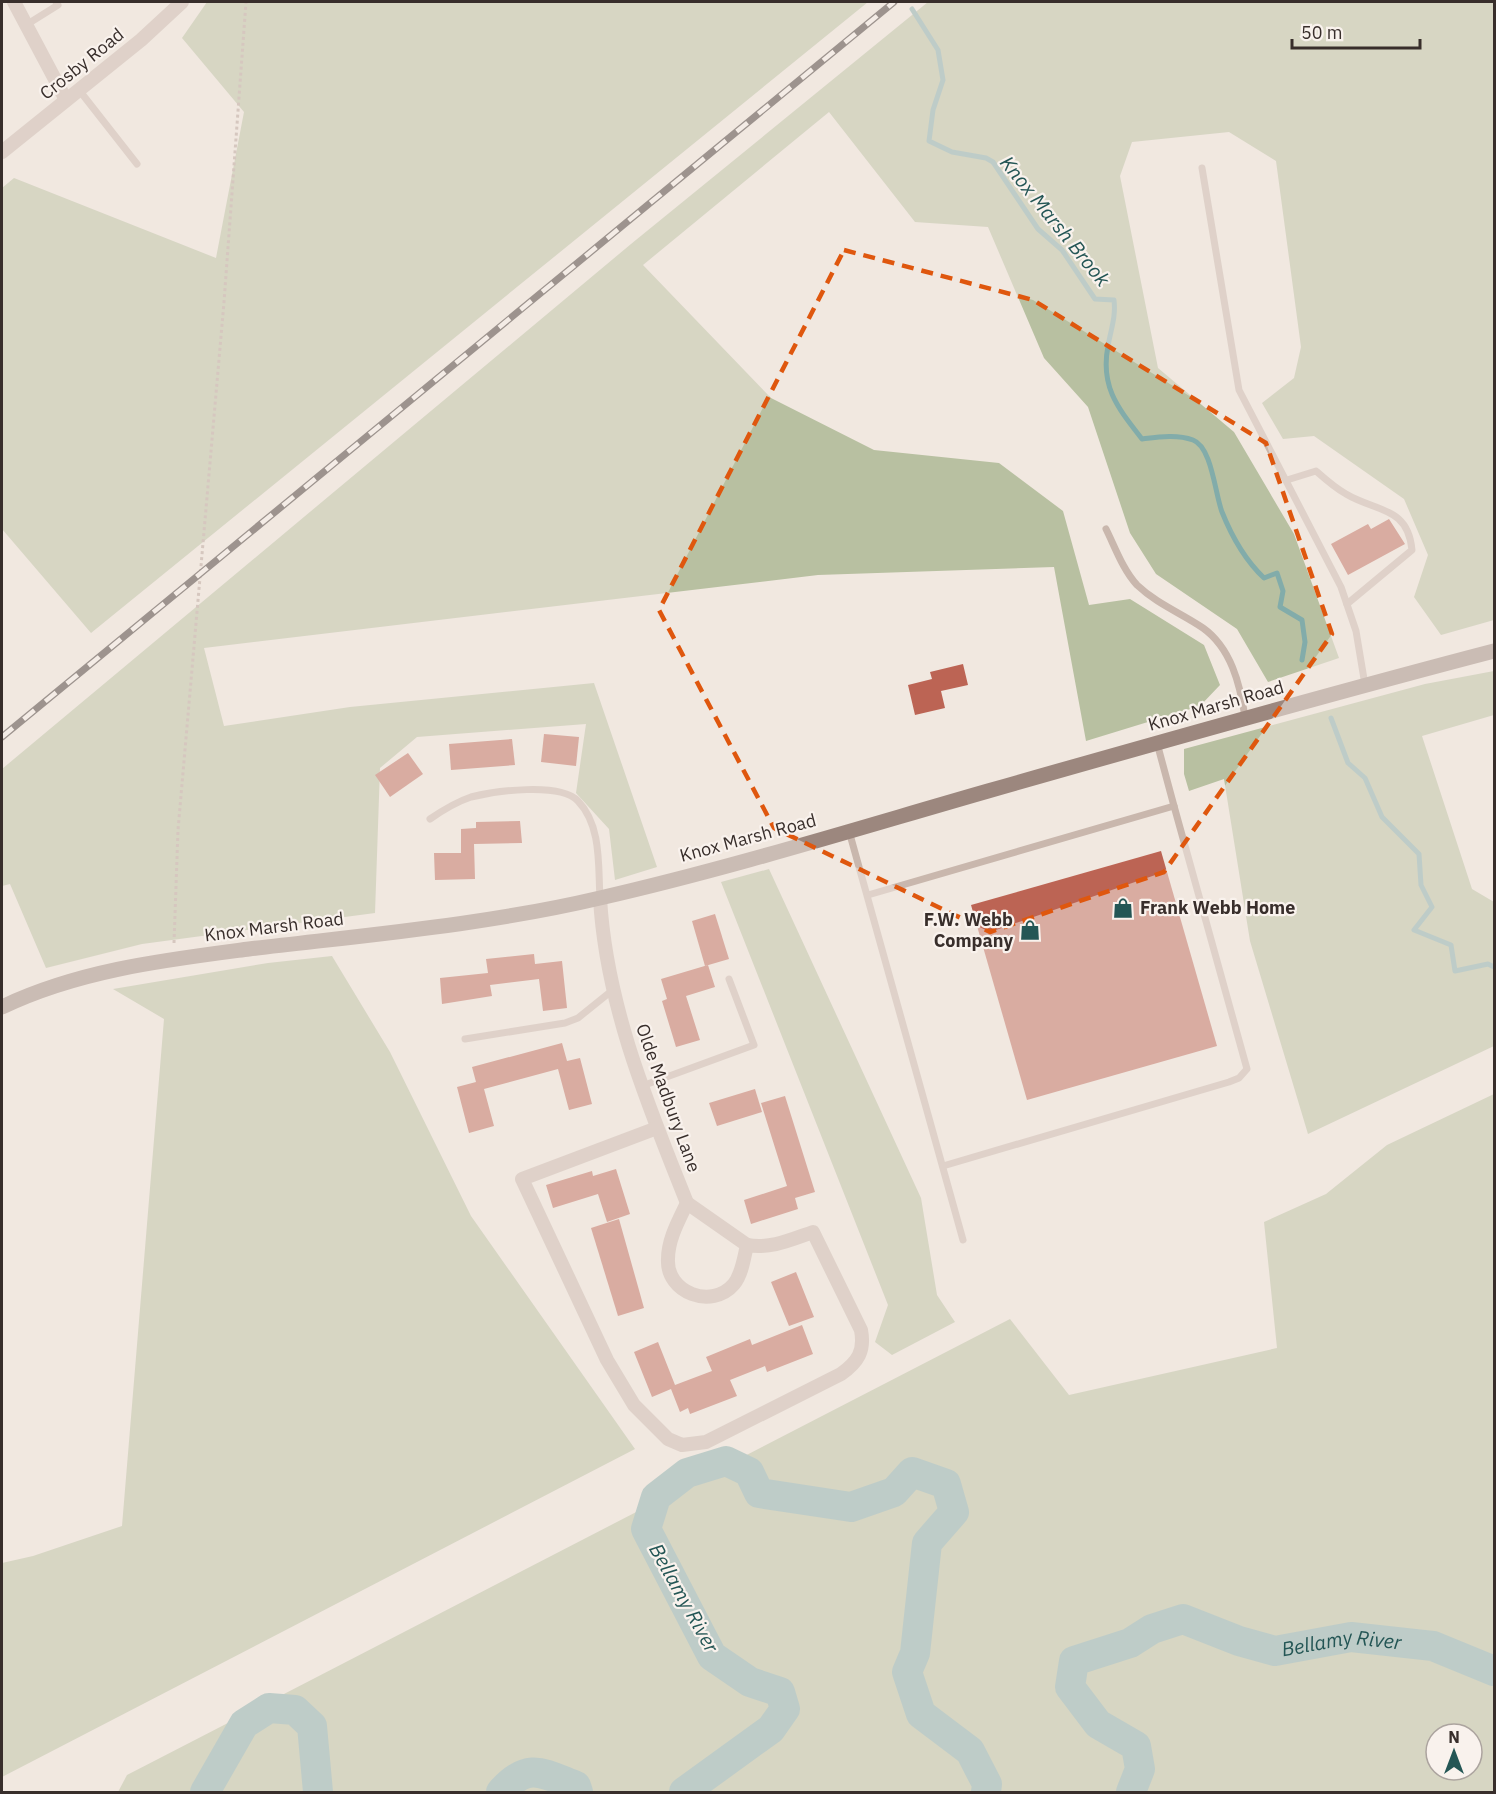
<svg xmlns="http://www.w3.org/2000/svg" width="1496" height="1794" font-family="'IBM Plex Sans',sans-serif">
<rect width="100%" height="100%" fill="#f1e8e0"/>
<g fill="#b8c0a1" fill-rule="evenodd">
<path d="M207,2h661l-777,631 -89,-104v-341l12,-10 202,80 28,-146 -62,-74z"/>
<path d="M928,2h566v618l-53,15 -27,-38 14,-42 -24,-56 -90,-63 -31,3 -21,-36 32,-25 7,-31 -25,-186 -47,-29 -97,10 -12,34 38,192 76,64 60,102 45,124 -71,24 -31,-53 -81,-55 -26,-41 -42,-126 -44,-49 -56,-131 -73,-5 -86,-110 -186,153 128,133 103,52 125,13 64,48 26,94 41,-6 74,46 16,40 -20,21 -114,35 -32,-174 -236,8 -614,73 20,78 126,-19 244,-24 63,184 -42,13 -6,-51 -33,-36 10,-69 -169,13 -37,31 -5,145 -233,31 -96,24 -36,-84 -8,2v-117l629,-525z"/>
<path d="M1494,671v44l-72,21 50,153 22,13v144l-186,88 -58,-193 -26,-162 -35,12 -5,-17v-25l241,-65z"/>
<path d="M769,869l152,329 16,97 18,27 -63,33 -17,-13 13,-37 -167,-423z"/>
<path d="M332,956l58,96 81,164 164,233 -633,328v-214l31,-7 89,-30 42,-507 -51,-30 155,-26z"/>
<path d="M1494,1094v698h-1376l9,-17 883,-456 59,76 208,-47 -13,-126 62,-28 61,-49zM1436,1734h36v36h-36z"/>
</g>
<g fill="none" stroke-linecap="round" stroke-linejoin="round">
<g stroke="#82acaa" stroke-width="5">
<path d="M912,9l26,41 5,30 -10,30 -4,31 23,11 34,6 7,4 45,67 24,21 33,49 19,1c2,17 -3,29 -6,46 -8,41 10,62 34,93 16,-2 35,-5 51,1 19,7 22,54 29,72 10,25 22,47 42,66l13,-5 6,18 -3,16 22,13 3,22 -3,18"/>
<path d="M1331,718l17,45 17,15 17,39 37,37 2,31 11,22 -18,23 37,15 4,26 33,-7 6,3"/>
</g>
<g stroke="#82acaa" stroke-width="30">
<path d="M205,1792l39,-68 25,-16 26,2 17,16 6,66"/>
<path d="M501,1792c27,-31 42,-19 75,-6l2,6"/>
<path d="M684,1792l87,-63 14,-20 -5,-17 -30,-10 -38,-26 -66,-127 10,-32 31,-24 39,-12 23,11 10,21 92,14 43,-15 18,-20 34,12 8,28 -27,31 -12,110 -8,19 14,42 49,37 17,33 -1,8"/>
<path id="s1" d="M1131,1792l9,-23 -4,-23 -38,-22 -28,-37 4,-26 56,-18 22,-14 31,-10 56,22 36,10 76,-14 82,9 61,25"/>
</g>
</g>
<g fill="#bc6454">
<path d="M1389,519l16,25 -57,31 -17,-31 37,-20 3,5z"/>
<path d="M963,664l5,21 -27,6 4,17 -30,7 -7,-30 24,-6 -2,-7z"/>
<path d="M544,734l35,3 -3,29 -35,-4z"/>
<path d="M512,739l3,26 -64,5 -2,-26z"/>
<path d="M408,753l15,21 -33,23 -15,-22z"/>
<path d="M520,821l2,22 -48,1 1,35 -40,1 -1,-27h27v-24l15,-1v-6z"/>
<path d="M1161,851l56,195 -190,54 -56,-195z"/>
<path d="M715,914l14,45 -24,7 -13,-45z"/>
<path d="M534,954l1,10 27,-3 5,47 -24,3 -4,-32 -49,6 2,11 -50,8 -2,-26 48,-5 -2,-14z"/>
<path d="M708,965l7,22 -29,9 14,44 -24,7 -14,-46 5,-2 -6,-20z"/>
<path d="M562,1043l5,18 13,-3 12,46 -23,6 -11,-41 -74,20 10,37 -25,7 -12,-46 19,-5 -4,-15z"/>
<path d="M755,1089l7,23 -45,14 -8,-23z"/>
<path d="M785,1096l30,96 -20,6 3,11 -47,15 -7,-24 43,-14 -26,-83z"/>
<path d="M616,1169l14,45 -23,8 -9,-28 -45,14 -7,-23 46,-14 1,5z"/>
<path d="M619,1219l25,89 -26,8 -27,-88z"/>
<path d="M796,1272l18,45 -25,9 -18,-44z"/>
<path d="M802,1325l11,29 -46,18 -2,-6 -35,14 7,16 -47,18 -2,-6 -8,4 -9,-23 -19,8 -18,-45 24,-10 17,43 37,-14 -6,-14 44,-18 2,6z"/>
</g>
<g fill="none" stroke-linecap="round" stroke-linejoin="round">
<path stroke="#b5a197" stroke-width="3" stroke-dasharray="3 3" stroke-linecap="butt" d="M174,943l4,-113 46,-528 22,-300"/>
<g stroke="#c9b7ad" stroke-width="7">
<path d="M26,25l32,-20 -2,-3"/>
<path d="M79,90l58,74"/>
<path d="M1202,168l37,222 102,197 15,44 9,54"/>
<path d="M1287,480l29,-9c9,8 19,17 30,23 30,18 62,12 66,56l-65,54"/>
<path d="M1106,529c9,18 17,41 31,56 20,19 44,28 66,43 28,20 37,56 42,89"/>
<path d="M430,819c13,-9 26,-17 41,-22 24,-6 89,-15 107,4 24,25 20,66 22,97"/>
<path d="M849,831l114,409"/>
<path d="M868,895l306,-89 -17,-63"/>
<path d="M465,1039l100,-16 13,-5 36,-29"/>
<path d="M642,1086l112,-41 -25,-66"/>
<path d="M943,1166l286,-84 10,-4 8,-9 -73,-263"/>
</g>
<g stroke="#c9b7ad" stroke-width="14">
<path d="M14,2l52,98"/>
<path d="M2,152l139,-112 41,-38"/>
<path d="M600,898c6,107 48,207 87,305"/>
<path d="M657,1128l-135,51 85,181 27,45 34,34 14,6 24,-3 135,-68c17,-12 24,-23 20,-44l-48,-98c-23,8 -42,17 -66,13"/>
<path d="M687,1203l60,42c-3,13 -5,29 -13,39 -22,26 -68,9 -66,-25 0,-20 11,-39 19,-56z"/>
</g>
<path stroke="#9c877e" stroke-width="15" d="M2,1007c77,-37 163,-47 247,-58 117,-14 236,-24 351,-51 131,-30 259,-70 388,-107 168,-48 337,-96 506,-140"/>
<g stroke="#382e2b" stroke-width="7">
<path id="rail" d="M2,737l892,-735"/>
</g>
<use href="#rail" stroke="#f9f2ed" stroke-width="4.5" stroke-dasharray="14" stroke-linecap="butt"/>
</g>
<path d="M0 0H1496V1794H0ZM844,250l189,50 233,143 66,191 -168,238 -174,60 -216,-104 -115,-218z" fill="#f1e8e0" fill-opacity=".55" fill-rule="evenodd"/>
<path fill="none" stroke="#df570e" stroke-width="4.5" stroke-dasharray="12 8" stroke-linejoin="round" d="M844,250l189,50 233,143 66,191 -168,238 -174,60 -216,-104 -115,-218z"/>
<defs>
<g id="shop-bare" transform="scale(1.62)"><path d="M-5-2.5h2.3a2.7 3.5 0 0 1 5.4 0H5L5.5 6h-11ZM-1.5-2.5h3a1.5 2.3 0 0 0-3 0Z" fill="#245655" stroke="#f9f2ed" stroke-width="2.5" paint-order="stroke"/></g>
</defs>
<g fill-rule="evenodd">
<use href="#shop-bare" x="1123" y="908"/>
<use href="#shop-bare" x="1030" y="930"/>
</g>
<g text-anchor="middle" stroke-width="4.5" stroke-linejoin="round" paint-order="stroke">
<g font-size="18" fill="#382e2b" stroke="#f9f2ed">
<text transform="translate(82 64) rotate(-39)" y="6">Crosby Road</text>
<text transform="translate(1216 706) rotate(-16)" y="6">Knox Marsh Road</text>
<text transform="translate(748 838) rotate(-15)" y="6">Knox Marsh Road</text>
<text transform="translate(274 927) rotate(-7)" y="6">Knox Marsh Road</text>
<text transform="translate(668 1098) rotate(70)" y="6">Olde Madbury Lane</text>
</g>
<g font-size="18" font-weight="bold" fill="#382e2b" stroke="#f9f2ed" text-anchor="start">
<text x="1140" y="914">Frank Webb Home</text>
<text x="1013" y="926" text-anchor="end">F.W. Webb<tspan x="1013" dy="21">Company</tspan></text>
</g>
<g font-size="20" font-style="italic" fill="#245655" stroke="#f9f2ed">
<text transform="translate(1055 221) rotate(51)" y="7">Knox Marsh Brook</text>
<text transform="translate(684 1598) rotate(61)" y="7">Bellamy River</text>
<text dy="7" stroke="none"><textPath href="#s1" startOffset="447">Bellamy River</textPath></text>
</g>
</g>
<rect width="1496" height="1794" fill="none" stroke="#382e2b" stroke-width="6"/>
<g transform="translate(1454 1752)"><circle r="28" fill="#f9f2ed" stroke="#aca49f" stroke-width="1.5"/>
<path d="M0-4.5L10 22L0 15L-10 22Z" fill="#245655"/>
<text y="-9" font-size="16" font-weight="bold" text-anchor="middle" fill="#382e2b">N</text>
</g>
<path d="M1292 39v9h128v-9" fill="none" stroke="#382e2b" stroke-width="3"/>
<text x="1301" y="39" font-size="18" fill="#382e2b" stroke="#f9f2ed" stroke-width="4.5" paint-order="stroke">50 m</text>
</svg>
